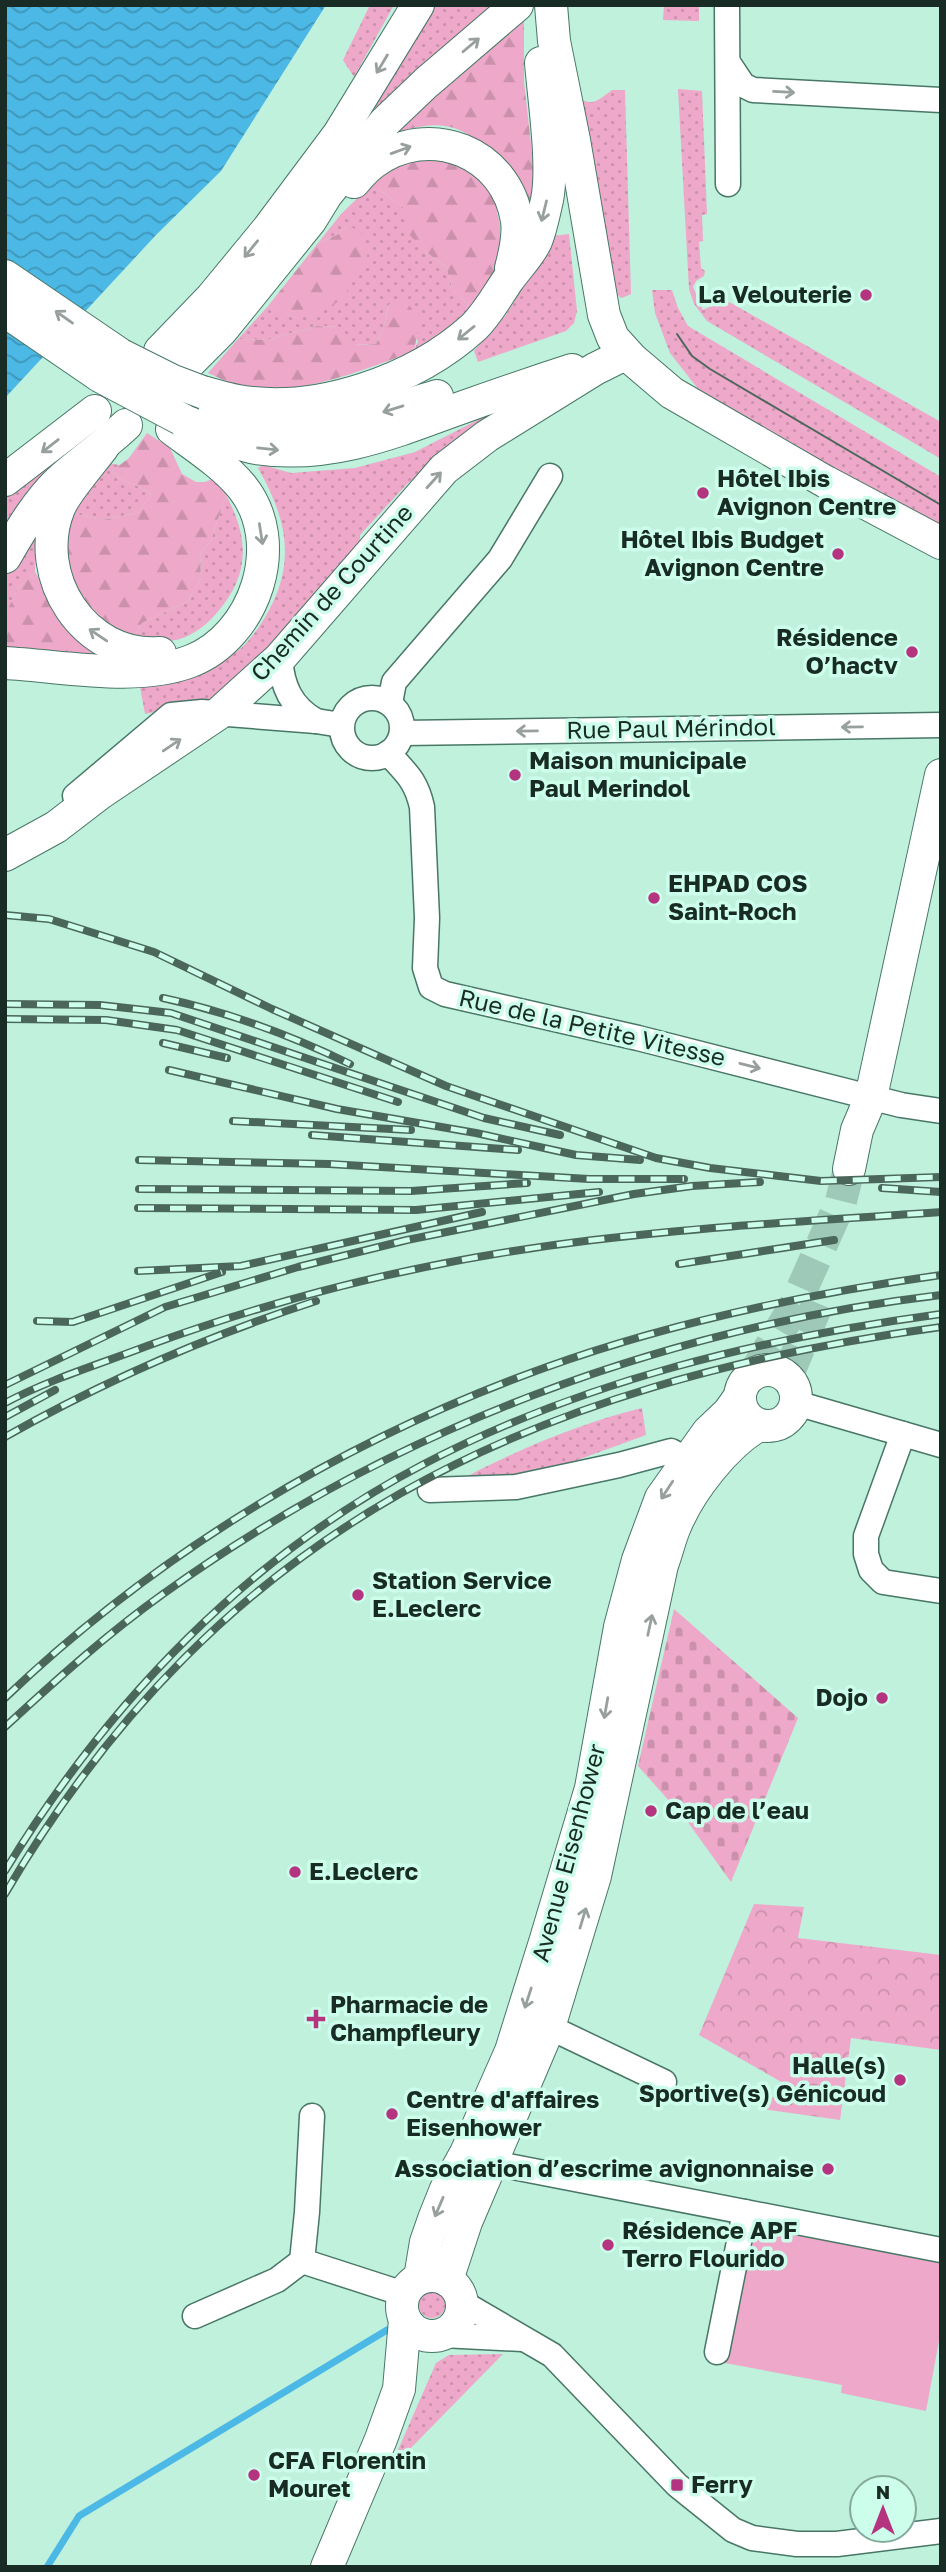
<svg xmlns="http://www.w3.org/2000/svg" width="946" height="2572" font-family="'Golos Text',sans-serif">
<defs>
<pattern id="grass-dots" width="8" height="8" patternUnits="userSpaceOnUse" patternTransform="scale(1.75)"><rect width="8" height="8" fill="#eea8c9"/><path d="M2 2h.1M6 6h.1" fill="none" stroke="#cb91ac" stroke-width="1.8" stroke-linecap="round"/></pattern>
<pattern id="forest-firs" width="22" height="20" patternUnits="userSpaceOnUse" patternTransform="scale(1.75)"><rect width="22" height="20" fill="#eea8c9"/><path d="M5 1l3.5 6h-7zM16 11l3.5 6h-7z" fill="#cb91ac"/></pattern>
<pattern id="cemetery-stones" width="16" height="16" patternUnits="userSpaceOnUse" patternTransform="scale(1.75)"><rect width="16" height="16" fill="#eea8c9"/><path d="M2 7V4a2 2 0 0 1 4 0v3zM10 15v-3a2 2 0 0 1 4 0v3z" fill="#cb91ac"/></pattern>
<pattern id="park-crowns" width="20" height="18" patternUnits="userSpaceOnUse" patternTransform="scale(1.75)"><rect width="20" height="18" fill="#eea8c9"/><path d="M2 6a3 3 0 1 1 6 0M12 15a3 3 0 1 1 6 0" fill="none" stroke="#cb91ac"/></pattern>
<pattern id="water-waves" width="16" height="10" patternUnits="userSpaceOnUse" patternTransform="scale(1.75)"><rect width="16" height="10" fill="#4cb8e5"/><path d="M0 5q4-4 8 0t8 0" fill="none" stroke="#3e96b9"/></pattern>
</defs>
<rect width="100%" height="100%" fill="#bff1dd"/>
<g fill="url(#grass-dots)">
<path d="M370,5h24l-40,72 -11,-17z"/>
<path d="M430,5h73l-122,106 -9,-7z"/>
<path d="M664,5h35v16l-36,-1z"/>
<path d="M678,89l24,2 5,123 -5,1 1,26 -4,1 2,26 4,3 -1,5 -8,5 -3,6 10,23 20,-10 8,3 210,119v37l-234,-138 -13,-17 -5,-15z"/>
<path d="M612,90h13l6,204 -9,4 -12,-8 -37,-195c20,12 21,8 39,-5z"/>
<path d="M368,188l13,3 24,18 20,42 21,16 8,25 17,15 -28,25 -29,19 4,-10 -29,-37 -5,21 -8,19 -23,1 -14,-18 -22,-1 -50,14 -29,-1 30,-33 29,12 52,-93 -12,10 -19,8 23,-29z"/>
<path d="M569,234l8,77 -3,12 -8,8 -88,31 -4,-11 31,-35 27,-42 13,-37z"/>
<path d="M652,290h20l6,18 10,18 253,151v51l-232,-125 -39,-50 -15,-40z"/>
<path d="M517,400l-109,83 -48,52v9l-61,76 -47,44 -44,37 -63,13 -5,-27c31,-10 68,-18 96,-35 11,-7 21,-22 28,-33 33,-54 24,-98 -6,-151l5,-3 28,8 64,-5 60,-16z"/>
<path d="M107,419l2,4 -104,116v-43z"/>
<path d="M106,463l14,2 -8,6c13,14 26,11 39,24l-14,18 -35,7 -35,-8z"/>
<path d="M226,495c24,45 24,81 -11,120 -9,10 -22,20 -35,24 -17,4 -33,4 -49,3l11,-19 46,-22 13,-23 -1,-24 11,-14z"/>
<path d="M36,514l-1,58 -16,15 -14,27v-44z"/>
<path d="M642,1408l4,27 -99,36 -94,13c56,-31 127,-61 189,-76z"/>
<circle cx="432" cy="2305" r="13"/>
<path d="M503,2354l-97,99 -8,-3 38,-87 13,-8z"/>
</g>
<g fill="url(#forest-firs)">
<path d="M524,12v70l11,98 -2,40c-39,-60 -59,-120 -143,-84z"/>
<path d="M415,157h36l28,16 15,22 6,31v21l-8,33 -21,27 -17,-15 -8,-25 -21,-16 -20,-21v-21l-24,-18 -13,-3 20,-21z"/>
<path d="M349,225l14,10 5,19 -26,46 -24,12 -22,6 -28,-12 50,-63 19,-8z"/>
<path d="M406,301l14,19 -6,31c-47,18 -102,40 -154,39 -17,0 -36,-10 -52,-17l30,-34 29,1 50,-14 22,1 15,18 22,-1 8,-19 5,-21z"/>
<path d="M147,433l23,15 12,26 14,8h9l10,-4 11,17 -15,45 -11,14 1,24 -13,23 -46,22 -11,19 -32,-20 -26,-29 -11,-61 5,-20 35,8 35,-7 14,-18c-13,-13 -26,-10 -39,-24l17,-13z"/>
<path d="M35,572l18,29 43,49 -7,10 -84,-11v-35l14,-27z"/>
</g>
<path fill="url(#cemetery-stones)" d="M674,1609l124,109 -67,164 -44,-61 -49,-55z"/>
<path fill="url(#park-crowns)" d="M754,1904l50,3 -6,31 143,17v95l-90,-12 -11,82 -78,-11 23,-25 -86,-49z"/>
<path fill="#eea8c9" d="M752,2223l189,32v75l-15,81 -85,-18 1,-8 -117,-22z"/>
<path fill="url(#water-waves)" d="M5,5h321l-105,166 -65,64 -151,163z"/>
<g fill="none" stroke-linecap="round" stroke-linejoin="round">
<path stroke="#4cb8e5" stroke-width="7" d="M47,2567l32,-51 308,-186"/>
<g stroke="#9ec9b8" stroke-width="32" stroke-dasharray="32 16" stroke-linecap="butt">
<path d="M755,1372l39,-65 47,-106 8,-32"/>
<path d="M787,1377l36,-86"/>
</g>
<g stroke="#487766" stroke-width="27">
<g id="minor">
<path d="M727,5l1,179"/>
<path d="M729,64l14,21 10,5 188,10"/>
<path d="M280,658c2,28 11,49 36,63"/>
<circle cx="372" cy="728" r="30"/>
<path d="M390,703l4,-21 106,-123 50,-83"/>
<path d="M402,733l539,-8"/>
<path d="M388,753c18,20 28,27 34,54l5,111 -2,50 6,19 14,7 193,44 263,67 40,6"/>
<path d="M75,796l96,-81 31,-3 114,9 25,4"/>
<path d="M796,1403l145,42"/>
<path d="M903,1434l-37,102v18l5,16 12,12 58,9"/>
<path d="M430,1490l86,-3 103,-22 52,-14 17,9"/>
<path d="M549,2027l115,55"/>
<path d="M312,2116l-5,96 -5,49 102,33"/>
<path d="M493,2163l448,87"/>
<path d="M463,2303l89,52 125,130 56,45 19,8 45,6h40l104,-13"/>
<path d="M195,2316l82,-36 25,-19"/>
<path d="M442,2335l80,4"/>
<path d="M717,2352l28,-140"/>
</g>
</g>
<g stroke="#487766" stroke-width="34">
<g id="major">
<path d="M551,5l3,36 20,99 30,175 9,23 19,21 40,34 154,89 115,61"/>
<path d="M354,182c6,-7 12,-14 19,-19 56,-42 134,-11 144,58 2,15 -2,32 -6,47"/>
<path d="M5,276l116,79"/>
<path d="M5,311l95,65"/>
<path d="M160,351l52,-54 56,-68 71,-95 79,-129"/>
<path d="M186,366l35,-35 89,-110 16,-26 59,-73 41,-39 91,-78"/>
<path d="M202,392c12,3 24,7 36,9 79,14 178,-21 236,-74 14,-14 23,-31 34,-47 9,-13 21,-24 28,-39 5,-12 8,-28 11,-41 7,-34 -3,-100 -6,-137"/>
<path d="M214,414c82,27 144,6 223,-18"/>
<path d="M181,419c24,11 49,24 75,29 71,11 134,-14 199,-38 39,-14 77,-27 117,-40"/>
<path d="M103,447c-12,16 -37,44 -44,61 -28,69 26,151 101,145"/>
<path d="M5,480l90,-69"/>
<path d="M5,557c15,-26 32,-55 54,-76 21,-19 46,-36 67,-56"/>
<path d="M5,663c57,3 132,19 186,-2 64,-25 96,-118 51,-174 -19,-23 -46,-40 -70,-58"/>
<path d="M5,855l51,-28 43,-33 119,-80 62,-56 164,-189 43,-33 108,-67 28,-14"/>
<path d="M849,1169l8,-39 14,-33 70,-322"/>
<circle cx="768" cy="1398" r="28"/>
<circle cx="432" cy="2306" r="30"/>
<path d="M420,2278l6,-36 8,-23 12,-30 20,-36 45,-102 35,-112 45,-151 29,-161 18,-67 23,-62 47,-66 21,-20 10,-14"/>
<path d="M447,2280l19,-58 83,-195 46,-151 67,-311c5,-13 8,-28 14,-41 15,-35 50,-80 83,-99"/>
<path d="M327,2567l54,-128 18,-50 6,-69"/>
</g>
</g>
<use href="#minor" stroke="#fff" stroke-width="24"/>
<use href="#major" stroke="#fff" stroke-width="32"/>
<path stroke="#4b675c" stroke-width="2" d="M677,334l15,22 18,13 231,136"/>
<g stroke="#4b675c" stroke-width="8">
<g id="rail">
<path d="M5,915l44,4 105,33 118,57 174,77 210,72 54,10 111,13 120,-4"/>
<path d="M163,998c65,14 127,37 187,66"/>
<path d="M5,1004l95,1 71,8 313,105 76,17"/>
<path d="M5,1019l101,1 71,10 221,72"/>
<path d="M163,1043l64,15"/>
<path d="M169,1070l168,39 139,24 100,22 64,5"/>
<path d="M233,1121l178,9"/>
<path d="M312,1135l206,15"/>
<path d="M139,1160l190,4 260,15h95"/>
<path d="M882,1188l59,4"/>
<path d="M139,1189l272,2 116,-8"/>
<path d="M138,1208l278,2 183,-18"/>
<path d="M679,1264l155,-24"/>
<path d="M138,1271l103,-5 241,-54"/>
<path d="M37,1321l36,1 149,-50"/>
<path d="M5,1385l160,-78 133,-40 109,-27 227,-46 58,-8 68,-4"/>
<path d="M5,1403c45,-24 95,-39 142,-57 144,-53 294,-88 446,-106 116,-14 232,-20 348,-28"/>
<path d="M5,1417l50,-27"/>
<path d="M5,1437c99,-56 203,-101 311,-136"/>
<path d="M5,1698c153,-146 341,-259 539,-330 128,-46 262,-74 397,-93"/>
<path d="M5,1727c51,-47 102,-93 158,-133 228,-164 499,-266 778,-299"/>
<path d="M5,1871c103,-169 243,-315 419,-407 160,-84 340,-126 517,-150"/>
<path d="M5,1894c215,-368 527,-511 936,-567"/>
</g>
</g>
<use href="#rail" stroke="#ccfeeb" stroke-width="5" stroke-dasharray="16" stroke-linecap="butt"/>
<g stroke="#487766" stroke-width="34" stroke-linecap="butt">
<g id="major-bridge">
<path d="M121,355l52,26 29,11"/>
<path d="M100,376l81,43"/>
</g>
</g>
<use href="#major-bridge" stroke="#fff" stroke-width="32"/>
</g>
<defs><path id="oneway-shaft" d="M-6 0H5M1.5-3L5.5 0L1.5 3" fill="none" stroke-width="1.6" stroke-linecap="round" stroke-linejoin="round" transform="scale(1.75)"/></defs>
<g stroke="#97a09c">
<use href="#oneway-shaft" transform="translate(471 45) rotate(-40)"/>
<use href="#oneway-shaft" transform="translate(382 64) rotate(121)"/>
<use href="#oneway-shaft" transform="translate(784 92) rotate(3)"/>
<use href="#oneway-shaft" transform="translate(401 150) rotate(-20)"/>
<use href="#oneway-shaft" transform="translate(544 211) rotate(104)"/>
<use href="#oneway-shaft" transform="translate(251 249) rotate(129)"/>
<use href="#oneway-shaft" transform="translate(64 317) rotate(-145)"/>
<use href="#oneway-shaft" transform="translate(466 333) rotate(141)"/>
<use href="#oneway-shaft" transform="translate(393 409) rotate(163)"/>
<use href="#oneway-shaft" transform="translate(50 446) rotate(142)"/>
<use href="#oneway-shaft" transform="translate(268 449) rotate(6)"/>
<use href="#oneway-shaft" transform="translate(434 480) rotate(-48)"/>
<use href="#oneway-shaft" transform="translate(261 534) rotate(81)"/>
<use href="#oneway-shaft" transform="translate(98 635) rotate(-146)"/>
<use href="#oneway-shaft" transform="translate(852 727) rotate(179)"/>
<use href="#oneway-shaft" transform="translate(527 731) rotate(179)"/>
<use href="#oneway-shaft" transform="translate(172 745) rotate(-34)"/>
<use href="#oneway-shaft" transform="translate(750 1066) rotate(14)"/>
<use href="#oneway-shaft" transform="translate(667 1490) rotate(123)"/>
<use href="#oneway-shaft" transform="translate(650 1625) rotate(-78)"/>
<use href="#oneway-shaft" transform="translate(606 1708) rotate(100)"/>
<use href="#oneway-shaft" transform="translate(583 1918) rotate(-73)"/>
<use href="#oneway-shaft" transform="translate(528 1998) rotate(108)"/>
<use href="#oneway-shaft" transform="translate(439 2207) rotate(113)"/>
</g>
<g fill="#b5347f" stroke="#ccfeeb" stroke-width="2.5">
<circle cx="866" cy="295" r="7"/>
<circle cx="703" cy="493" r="7"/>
<circle cx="838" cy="554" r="7"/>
<circle cx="912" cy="652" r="7"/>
<circle cx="515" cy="775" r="7"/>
<circle cx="654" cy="898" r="7"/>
<circle cx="358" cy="1595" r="7"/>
<circle cx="882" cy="1698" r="7"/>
<circle cx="651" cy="1811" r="7"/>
<circle cx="295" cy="1872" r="7"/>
<path d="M312.5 2008.5h7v7h7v7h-7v7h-7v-7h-7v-7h7z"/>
<circle cx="900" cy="2080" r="7"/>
<circle cx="392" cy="2114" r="7"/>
<circle cx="828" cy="2169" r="7"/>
<circle cx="608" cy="2245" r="7"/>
<circle cx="254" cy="2475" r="7"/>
<rect x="670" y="2478" width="14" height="14" rx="3.5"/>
</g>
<g text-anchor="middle" stroke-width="7" stroke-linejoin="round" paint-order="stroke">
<g font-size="24" font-weight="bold" fill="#182b24" stroke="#ccfeeb" text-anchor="start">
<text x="852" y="303" text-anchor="end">La Velouterie</text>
<text x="717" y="487">Hôtel Ibis<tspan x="717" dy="28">Avignon Centre</tspan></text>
<text x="824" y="548" text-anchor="end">Hôtel Ibis Budget<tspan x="824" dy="28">Avignon Centre</tspan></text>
<text x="898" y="646" text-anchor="end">Résidence<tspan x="898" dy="28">O’hactv</tspan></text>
<text x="529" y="769">Maison municipale<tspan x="529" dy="28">Paul Merindol</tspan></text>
<text x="668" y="892">EHPAD COS<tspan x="668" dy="28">Saint-Roch</tspan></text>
<text x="372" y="1589">Station Service<tspan x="372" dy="28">E.Leclerc</tspan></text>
<text x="868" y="1706" text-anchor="end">Dojo</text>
<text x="665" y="1819">Cap de l’eau</text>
<text x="309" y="1880">E.Leclerc</text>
<text x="330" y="2013">Pharmacie de<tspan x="330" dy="28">Champfleury</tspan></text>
<text x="886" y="2074" text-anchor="end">Halle(s)<tspan x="886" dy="28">Sportive(s) Génicoud</tspan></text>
<text x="406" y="2108">Centre d'affaires<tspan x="406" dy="28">Eisenhower</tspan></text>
<text x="814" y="2177" text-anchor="end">Association d’escrime avignonnaise</text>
<text x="622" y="2239">Résidence APF<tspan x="622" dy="28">Terro Flourido</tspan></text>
<text x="268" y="2469">CFA Florentin<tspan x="268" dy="28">Mouret</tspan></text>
<text x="691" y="2493">Ferry</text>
</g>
<g font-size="24" fill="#182b24" stroke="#ccfeeb">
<text transform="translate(332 593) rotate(-48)" y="8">Chemin de Courtine</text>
<text transform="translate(671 729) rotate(-1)" y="8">Rue Paul Mérindol</text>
<text transform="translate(592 1028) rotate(13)" y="8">Rue de la Petite Vitesse</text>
<text transform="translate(569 1853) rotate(-75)" y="8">Avenue Eisenhower</text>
</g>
</g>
<rect width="946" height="2572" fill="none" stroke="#182b24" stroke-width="14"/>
<g transform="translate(883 2509)"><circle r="33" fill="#ccfeeb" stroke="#84aa9b" stroke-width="2"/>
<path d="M0-5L12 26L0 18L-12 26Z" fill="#b5347f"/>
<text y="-10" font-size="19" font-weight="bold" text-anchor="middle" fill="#182b24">N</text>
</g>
</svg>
